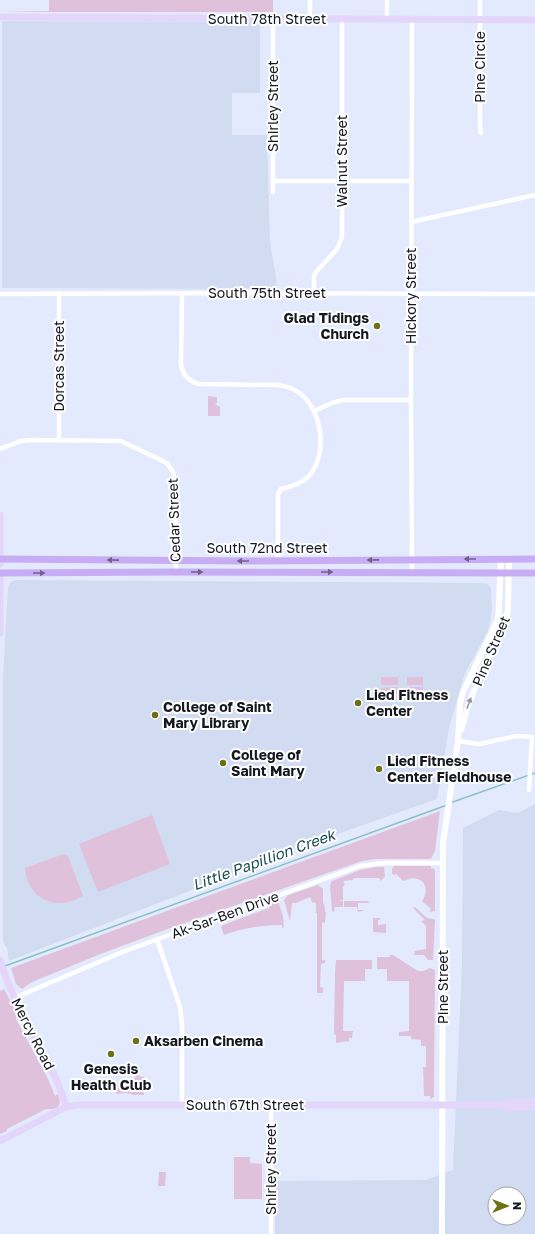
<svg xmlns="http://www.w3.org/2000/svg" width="535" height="1234" font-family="'Golos Text',sans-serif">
<rect width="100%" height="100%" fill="#e3eafd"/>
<g fill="#d1dbf1" fill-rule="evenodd">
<path d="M2,21l258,1v71h-28v42h35l3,107 6,35 1,12 -275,-1z"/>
<path d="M15,580l466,3 7,1 3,4 1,22 -4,21 -23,42 -16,55 -12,71 -122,43 -306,119 -2,-13 -4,-6v-264l5,-91 3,-5z"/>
<path d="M535,804v430h-260v-53l151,-1 27,-10 9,-205 1,-137 36,-18 19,3zM495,1194h24v24h-24z"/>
</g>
<g fill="#e0c1dc">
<path d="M49,0h224v12h-273l49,-1z"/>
<path d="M208,396l9,1v6l-2,1 5,3v9h-12z"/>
<rect x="381" y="677" width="17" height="8"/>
<rect x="407" y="677" width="16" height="8"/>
<path d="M398,687v8h-17v-7z"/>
<rect x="407" y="687" width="16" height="8"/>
<path d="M440,811l-5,40 -4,8h-56l-13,2 -189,66 -70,26 -71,29 -10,7 -6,-5 -5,-16z"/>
<path d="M152,815l18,49 -72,28 -19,-48z"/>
<path d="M64,854l4,2 15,40c-26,16 -55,4 -58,-28z"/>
<path d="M394,866h37v3l2,-1 2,2v41l-6,1 2,-3 -9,-8c6,-8 5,-20 -5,-22 -5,-2 -10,1 -14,2l-7,-7 -2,1 -2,-1v-5z"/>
<path d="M375,867h9l1,9 -4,5 -2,-3h-25l-1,2 -10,1 2,3 -2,3v13h-5l5,1v6h-8l-1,5 -2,-1 -2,-26 2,-4 28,-11z"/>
<path d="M318,885l5,4v13l2,5v5l1,1 -1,9 -3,1v37h3v3l-4,1 -1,23 3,1v5h-6v-80h-1v-10l-4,-1 -2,-5 -14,6h-4l-2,18 -6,-21 4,-5z"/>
<path d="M274,901l5,2 4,13 1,11 -2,1v-3c-20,0 -39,3 -58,10l-3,-8 2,-2 46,-17 1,-6z"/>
<path d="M344,901h24l1,2h-11v7h5v1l-5,1 -1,-5h-13z"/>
<path d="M415,907l12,11 6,1 2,1 -2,40h-5l-4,-5h-10l1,-4 11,-2v-23l-5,-5 4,-1 -12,-12z"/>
<path d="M373,918h7v2h-2v5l8,-1v9l-13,-1z"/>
<path d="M390,955h3l25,16h5l7,-3 5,2 -1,127 -4,2v-3h-6l-1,-29h3v-21h-5v-6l-10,-1v-3h-12v-4l10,-1v-50h-22v-12h-10v-12h13z"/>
<path d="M336,960h36v9h-7v12h-21l-1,50h10l-1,7h-3v3l-13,2v-8l-2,-1 1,-62z"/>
<path d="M4,989l14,26 -2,4 32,60 7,17 3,-2 2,8 -2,5 -5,2h-7l-39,20v2l-7,3v-143z"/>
<path d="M138,1074l1,2 5,1v18h-12l-8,-12 12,-6 -1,-2z"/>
<path d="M122,1082l9,12 -6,-1 -8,1 -5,-8z"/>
<path d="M234,1157h16v6l12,1v35h-28z"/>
<path d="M159,1172h7l-1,14h-7z"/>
</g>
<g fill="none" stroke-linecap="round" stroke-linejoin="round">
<g stroke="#88c0c7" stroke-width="1.5">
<path d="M450,803l85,-30"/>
<path d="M5,966l442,-161"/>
</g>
<g stroke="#fff" stroke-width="4.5">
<path d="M387,0v19"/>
<path d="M480,0v125l1,8"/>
<path d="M273,19v173"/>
<path d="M310,19v-19"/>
<path d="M412,19l-1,381 1,173"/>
<path d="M273,181h138"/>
<path d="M411,222l124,-27"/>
<path d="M59,293v146"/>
<path d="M182,293l-1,72c2,11 8,16 17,19 18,0 35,0 52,1 14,0 30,-2 43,4 29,14 37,65 15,88 -8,7 -17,10 -27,12l-3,5v67"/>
<path d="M314,293v-16l1,-4 22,-24 5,-12v-218"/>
<path d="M0,294l233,-1 302,1"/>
<path d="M314,411l18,-8 12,-3h67"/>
<path d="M0,449l21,-8 12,-1 88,1 46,22 6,9 2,8 1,92"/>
<path d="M458,741l21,3 38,-8 15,1 -3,53"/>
<path d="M157,939l23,68 2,17v81"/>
<path d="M14,998l111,-47 235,-85 23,-3h60"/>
<path d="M271,1234v-129"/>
</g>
<g stroke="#fff" stroke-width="6">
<path d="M461,730l6,-21 8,-21 30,-65 3,-13 1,-51"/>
<path d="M442,1234l1,-391 15,-102 2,-37 3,-12 35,-73 1,-14 2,-46"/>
</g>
<g stroke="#e4d6fa" stroke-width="7">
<path d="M0,17l535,3"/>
<path d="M0,515v49"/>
<path d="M0,575v58"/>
<path d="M0,960c9,31 25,59 40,88 10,19 21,38 26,59"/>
<path d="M502,1106l3,2 30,-1"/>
<path d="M0,1141l66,-34 12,-2h421l6,-2 30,-2"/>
</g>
<g stroke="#c9adf4" stroke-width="7">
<path d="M0,559l247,2 288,-2"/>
<path d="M0,573l176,-1 359,1"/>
</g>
</g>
<defs><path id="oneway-solid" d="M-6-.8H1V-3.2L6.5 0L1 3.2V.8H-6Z"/></defs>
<g fill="#6f628a">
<use href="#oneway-solid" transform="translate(470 559) rotate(180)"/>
<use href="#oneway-solid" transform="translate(113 560) rotate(-179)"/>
<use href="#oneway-solid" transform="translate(373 560) rotate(179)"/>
<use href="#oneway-solid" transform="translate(243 561) rotate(180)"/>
<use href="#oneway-solid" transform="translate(197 572)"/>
<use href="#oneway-solid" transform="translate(327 572)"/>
<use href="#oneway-solid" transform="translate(39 573)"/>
</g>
<use fill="#96979b" href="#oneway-solid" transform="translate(469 703) rotate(-70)"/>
<g fill="#6d7116" stroke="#fff" stroke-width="1.5">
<circle cx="377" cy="326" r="4"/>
<circle cx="358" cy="703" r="4"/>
<circle cx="155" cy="715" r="4"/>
<circle cx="223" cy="763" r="4"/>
<circle cx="379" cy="769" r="4"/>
<circle cx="136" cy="1041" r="4"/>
<circle cx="111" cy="1054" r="4"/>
</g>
<g text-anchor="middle" stroke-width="4" stroke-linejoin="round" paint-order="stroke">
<g font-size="14" fill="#151820" stroke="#fff">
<text x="267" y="24">South 78th Street</text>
<text transform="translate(480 67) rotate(-90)" y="5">Pine Circle</text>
<text transform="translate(273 106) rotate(-90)" y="5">Shirley Street</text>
<text transform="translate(342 161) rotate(-90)" y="5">Walnut Street</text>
<text x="267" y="298">South 75th Street</text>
<text transform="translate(411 296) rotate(-90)" y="5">Hickory Street</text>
<text transform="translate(59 366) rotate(-90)" y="5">Dorcas Street</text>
<text transform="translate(174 520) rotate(-92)" y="5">Cedar Street</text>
<text x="267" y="553">South 72nd Street</text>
<text transform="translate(491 651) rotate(-67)" y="5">Pine Street</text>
<text transform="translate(225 915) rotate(-20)" y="5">Ak-Sar-Ben Drive</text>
<text transform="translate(443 987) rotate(-90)" y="5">Pine Street</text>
<text transform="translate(33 1034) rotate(63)" y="5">Mercy Road</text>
<text x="245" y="1110">South 67th Street</text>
<text transform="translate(271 1169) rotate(-90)" y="5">Shirley Street</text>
</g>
<g font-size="14" font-weight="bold" fill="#151820" stroke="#fff" text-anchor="start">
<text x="369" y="323" text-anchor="end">Glad Tidings<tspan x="369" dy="16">Church</tspan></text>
<text x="366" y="700">Lied Fitness<tspan x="366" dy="16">Center</tspan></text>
<text x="163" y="712">College of Saint<tspan x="163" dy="16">Mary Library</tspan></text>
<text x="231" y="760">College of<tspan x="231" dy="16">Saint Mary</tspan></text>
<text x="387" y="766">Lied Fitness<tspan x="387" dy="16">Center Fieldhouse</tspan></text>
<text x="144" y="1046">Aksarben Cinema</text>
<text x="111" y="1074" text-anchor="middle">Genesis<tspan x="111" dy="16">Health Club</tspan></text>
</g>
<g font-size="15" font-style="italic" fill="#1a4c52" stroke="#fff">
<text transform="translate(264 860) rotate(-20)" y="5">Little Papillion Creek</text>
</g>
</g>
<g transform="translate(507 1206) rotate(90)"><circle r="19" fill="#ffffff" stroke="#a1a3a6"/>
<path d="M0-3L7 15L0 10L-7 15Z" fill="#6d7116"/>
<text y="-6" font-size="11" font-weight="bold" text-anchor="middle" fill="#151820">N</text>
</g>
</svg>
